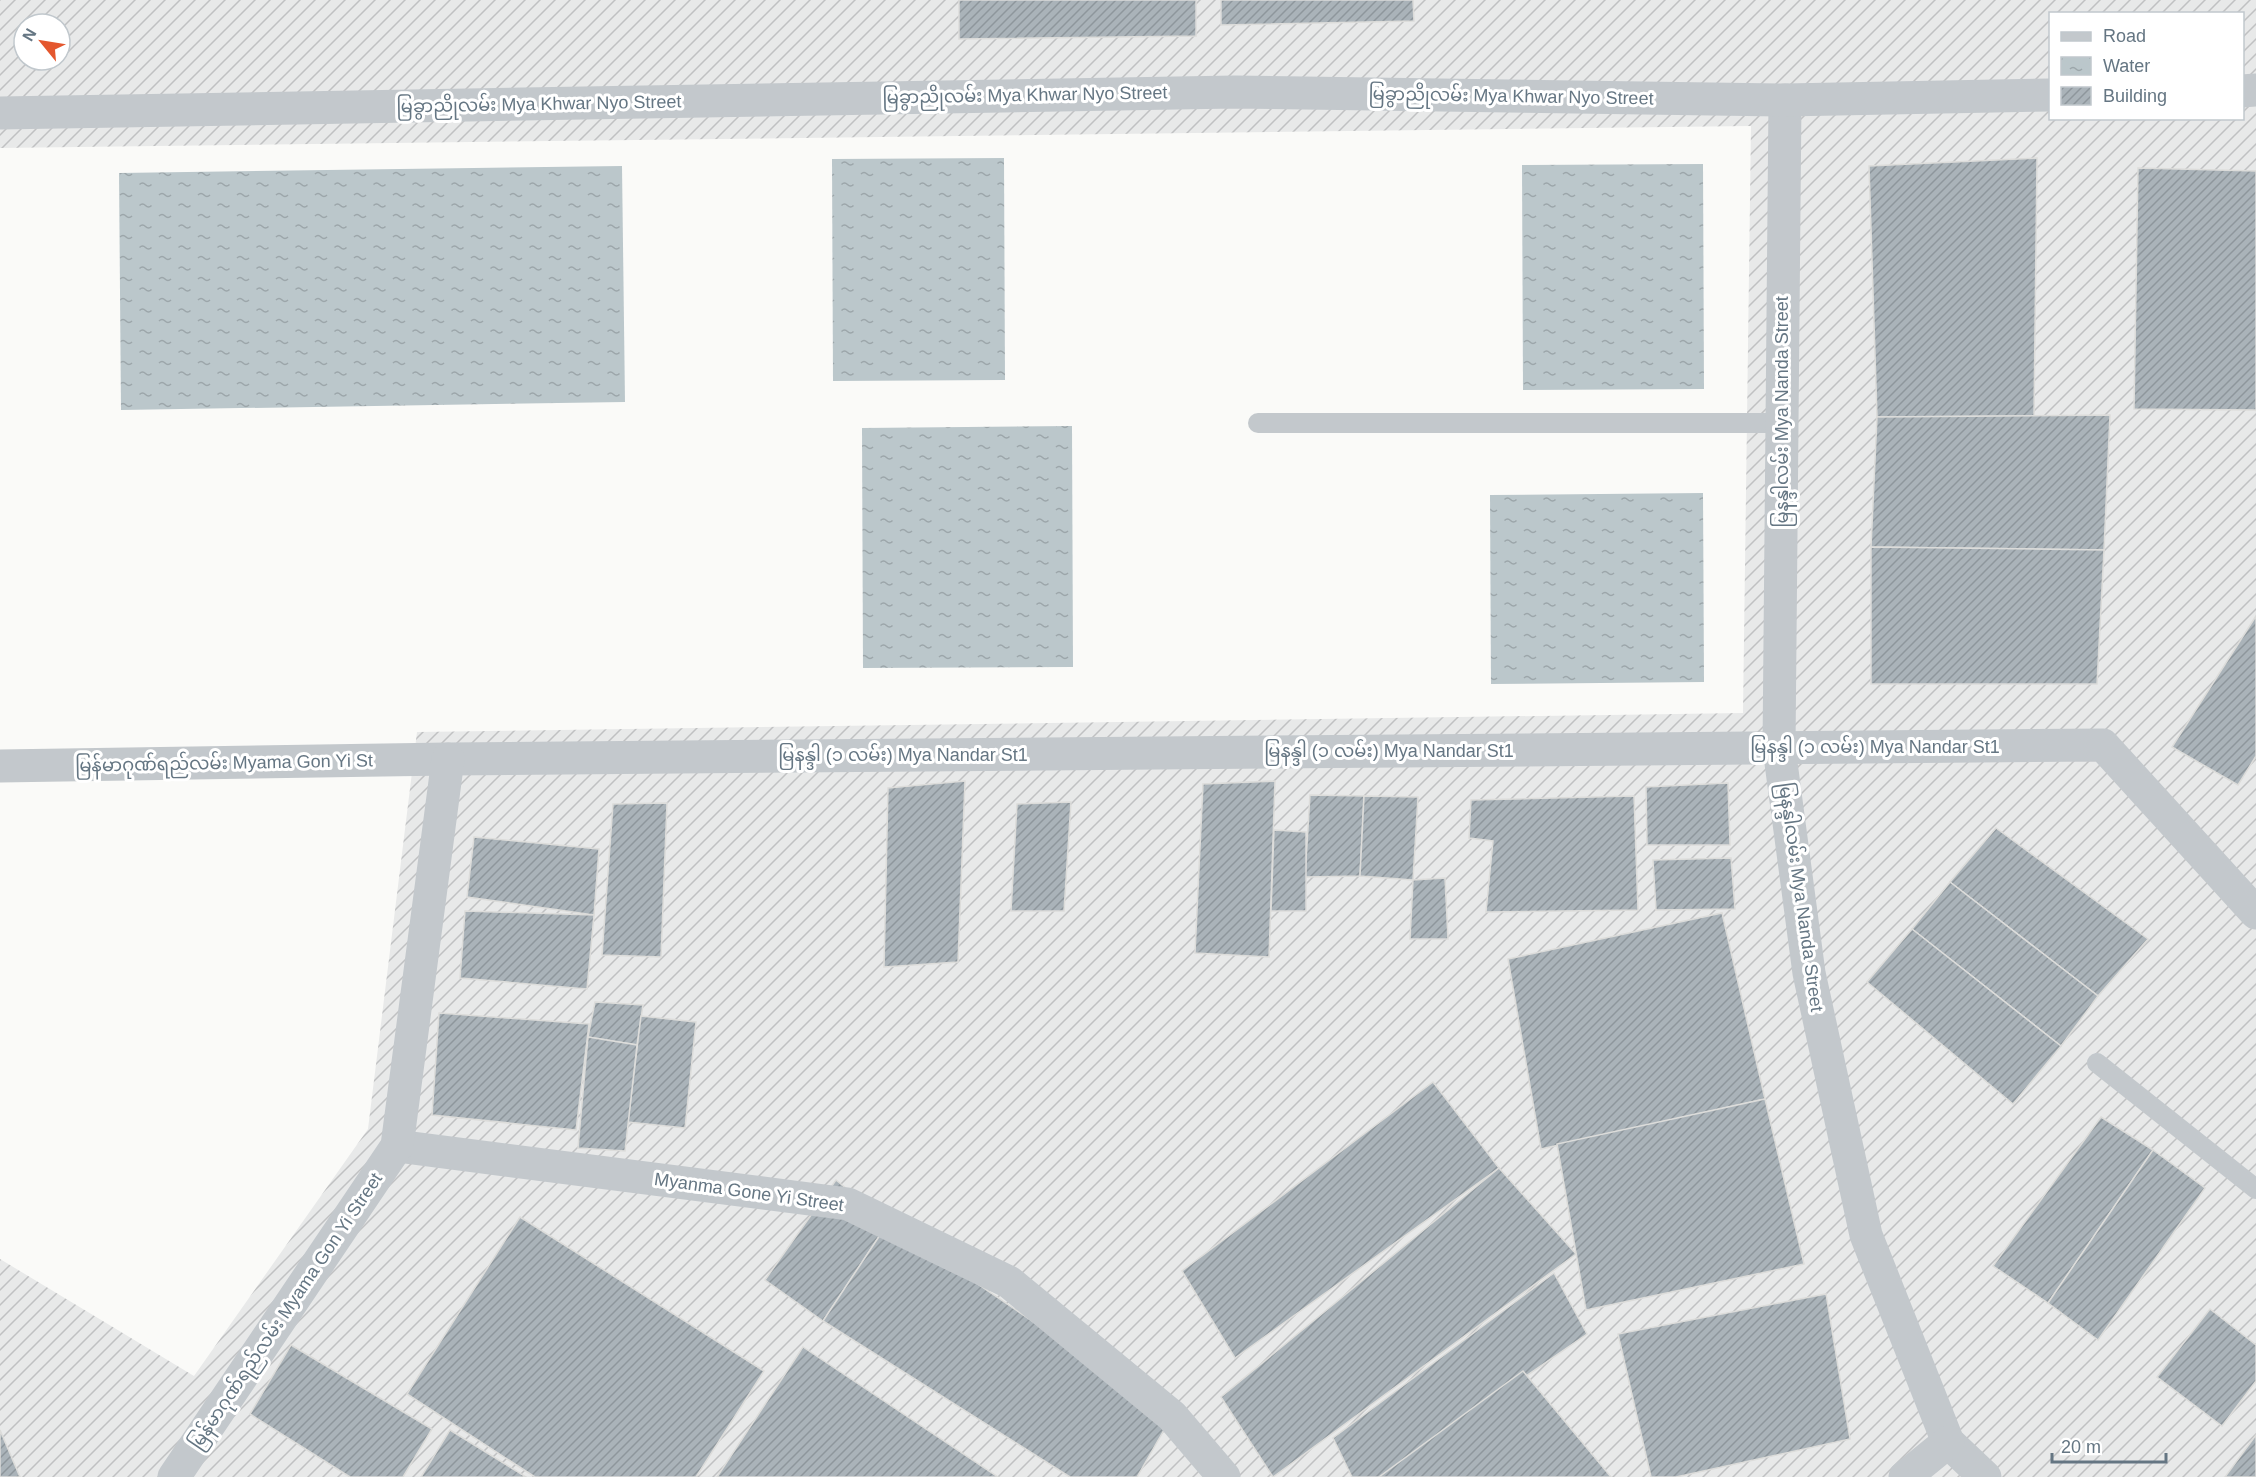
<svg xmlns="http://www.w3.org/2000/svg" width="2256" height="1477" font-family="Helvetica,'Noto Sans Myanmar',sans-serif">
<defs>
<pattern id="industrial-furrows" width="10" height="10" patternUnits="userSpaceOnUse" patternTransform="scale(1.5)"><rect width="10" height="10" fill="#e8e9e9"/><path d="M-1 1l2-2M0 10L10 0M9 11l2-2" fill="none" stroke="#c0c1c2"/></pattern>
<pattern id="water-ripples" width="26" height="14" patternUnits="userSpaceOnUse" patternTransform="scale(1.5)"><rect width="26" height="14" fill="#bbc7cb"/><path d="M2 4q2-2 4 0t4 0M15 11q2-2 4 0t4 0" fill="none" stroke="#9ca6aa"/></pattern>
<pattern id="building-hatch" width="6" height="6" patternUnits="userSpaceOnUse" patternTransform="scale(1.5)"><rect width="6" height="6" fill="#aab3b9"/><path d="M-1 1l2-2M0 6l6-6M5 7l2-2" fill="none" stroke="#8e969c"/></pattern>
</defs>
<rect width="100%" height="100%" fill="#fafaf8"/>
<path fill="url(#industrial-furrows)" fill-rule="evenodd" d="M0,0h2256v1477h-2256v-218l194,117 174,-247 49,-397 1326,-19 8,-587 -1751,22zM2050,14h192v104h-192zM24,24h36v36h-36z"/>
<g fill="url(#water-ripples)">
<path d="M1004,158l1,222 -172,1 -1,-222z"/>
<path d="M1703,164l1,225 -181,1 -1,-225z"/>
<path d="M622,166l3,236 -504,8 -2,-237z"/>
<path d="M1072,426l1,241 -210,1 -1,-240z"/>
<path d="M1703,493l1,189 -213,2 -1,-189z"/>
</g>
<g fill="url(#building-hatch)" stroke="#dcdcda" stroke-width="1.5">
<path d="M959,0h237v36l-237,3z"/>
<path d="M1221,0h192l1,21 -193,4z"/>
<path d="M2037,158l-3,258 -157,1 -8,-251z"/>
<path d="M2138,168l118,3v239l-122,-1z"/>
<path d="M2110,415l-6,135 -233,-3 6,-130z"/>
<path d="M1871,547l233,3 -7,134h-226z"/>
<path d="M2256,616v140l-18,29 -66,-38z"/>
<path d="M965,781l-7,181 -74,5 4,-179z"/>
<path d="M1275,781l-6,176 -74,-4 8,-169z"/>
<path d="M1728,783l2,62h-83l-1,-58z"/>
<path d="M1310,795l54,1 -4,80 -55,1z"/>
<path d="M1364,796l54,1 -5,83 -53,-4z"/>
<path d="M1634,796l4,114 -152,2 7,-71 -24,-3 2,-38z"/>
<path d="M1071,802l-7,109h-53l6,-107z"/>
<path d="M667,803l-6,154 -59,-2 11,-151z"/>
<path d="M1996,828l152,111 -50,57 -148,-114z"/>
<path d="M1274,830l32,2v79h-35z"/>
<path d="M474,837l125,12 -5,66 -127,-18z"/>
<path d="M1731,858l4,51 -79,1 -3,-50z"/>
<path d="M1445,878l3,61h-38l3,-59z"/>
<path d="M1950,882l148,114 -37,50 -149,-117z"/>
<path d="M465,911l129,4 -7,74 -127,-11z"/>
<path d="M1722,913l43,186 -224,50 -33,-190z"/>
<path d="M1912,929l149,117 -48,58 -146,-122z"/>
<path d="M595,1002l48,3 -6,40 -49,-8z"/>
<path d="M439,1013l150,11 -13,106 -144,-15z"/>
<path d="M641,1016l55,6 -11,106 -57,-6z"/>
<path d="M588,1037l49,8 -12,106 -47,-3z"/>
<path d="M1433,1082l66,86 -264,190 -53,-87z"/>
<path d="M1765,1099l39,165 -218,46 -29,-166z"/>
<path d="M2101,1117l52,33 -105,153 -55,-37z"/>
<path d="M2153,1150l52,38 -107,152 -50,-37z"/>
<path d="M1499,1168l77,86 -303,223 -52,-80z"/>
<path d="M836,1180l52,43 -65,98 -58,-41z"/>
<path d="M520,1217l244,154 -68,106h-161l-128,-83z"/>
<path d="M888,1223l284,193 -35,61h-67l-247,-156z"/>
<path d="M1554,1273l33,61 -207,143h-28l-19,-39z"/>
<path d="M1826,1294l24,145 -174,38h-25l-33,-143z"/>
<path d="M2210,1309l46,36v36l-34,45 -65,-49z"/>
<path d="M291,1345l141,84 -29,48h-53l-100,-63z"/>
<path d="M803,1347l195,130h-281z"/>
<path d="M1523,1371l88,106h-232z"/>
<path d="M0,1430l20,47h-20z"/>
<path d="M450,1430l76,47h-105z"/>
<path d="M2256,1435v42h-31z"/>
</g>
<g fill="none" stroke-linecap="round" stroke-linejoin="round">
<g stroke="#c3c8cc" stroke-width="20">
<path d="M1258,423h524"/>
<path d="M2097,1063l159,126"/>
</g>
<g stroke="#c3c8cc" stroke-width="33">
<path d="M2242,91l14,-1"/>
<path d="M1785,100l-6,648 30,225 57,262 82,207 37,35"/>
<path d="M0,113l1235,-21 550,8 265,-5"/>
<path d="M0,766l448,-7 1655,-14 153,168"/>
<path d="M397,1146l451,58 161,78 163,134 52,61"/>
<path d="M174,1477l223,-331 51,-387"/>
<path d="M1905,1477l43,-35"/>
</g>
</g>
<g text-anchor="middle" stroke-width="6" stroke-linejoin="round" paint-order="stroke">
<g font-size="18" fill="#657683" stroke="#fff">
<text transform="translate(1025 95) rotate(-1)" y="6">မြခွာညိုလမ်း Mya Khwar Nyo Street</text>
<text transform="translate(1511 96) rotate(1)" y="6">မြခွာညိုလမ်း Mya Khwar Nyo Street</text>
<text transform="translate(539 104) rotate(-1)" y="6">မြခွာညိုလမ်း Mya Khwar Nyo Street</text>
<text transform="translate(1782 412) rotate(-90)" y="6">မြနန္ဒါလမ်း Mya Nanda Street</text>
<text x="1875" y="753">မြနန္ဒါ (၁ လမ်း) Mya Nandar St1</text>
<text x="1389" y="757">မြနန္ဒါ (၁ လမ်း) Mya Nandar St1</text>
<text x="903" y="761">မြနန္ဒါ (၁ လမ်း) Mya Nandar St1</text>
<text transform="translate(224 763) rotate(-1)" y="6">မြန်မာဂုဏ်ရည်လမ်း Myama Gon Yi St</text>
<text transform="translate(1801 897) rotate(82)" y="6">မြနန္ဒါလမ်း Mya Nanda Street</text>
<text transform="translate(749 1192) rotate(8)" y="6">Myanma Gone Yi Street</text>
<text transform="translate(286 1311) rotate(-56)" y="6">မြန်မာဂုဏ်ရည်လမ်း Myama Gon Yi Street</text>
</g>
</g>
<rect x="2049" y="12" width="195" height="108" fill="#ffffff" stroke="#c1c8cd" stroke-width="1.5"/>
<rect x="2061" y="32" width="30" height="9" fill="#c3c8cc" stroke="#c1c8cd" stroke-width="1.5"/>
<text x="2103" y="42" font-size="18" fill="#657683">Road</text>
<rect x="2061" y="57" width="30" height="18" fill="url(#water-ripples)" stroke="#c1c8cd" stroke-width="1.5"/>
<text x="2103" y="72" font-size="18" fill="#657683">Water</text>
<rect x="2061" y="87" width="30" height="18" fill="url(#building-hatch)" stroke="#c1c8cd" stroke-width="1.5"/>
<text x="2103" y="102" font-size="18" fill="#657683">Building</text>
<g transform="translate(42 42) rotate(300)"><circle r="28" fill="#ffffff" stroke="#c1c8cd" stroke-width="1.5"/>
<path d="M0-4.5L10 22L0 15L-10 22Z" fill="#e4572e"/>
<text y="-9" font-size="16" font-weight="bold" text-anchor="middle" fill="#657683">N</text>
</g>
<path d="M2052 1453v9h114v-9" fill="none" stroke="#657683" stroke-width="3"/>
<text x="2061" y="1453" font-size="18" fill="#657683" stroke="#ffffff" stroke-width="4.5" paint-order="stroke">20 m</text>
</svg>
